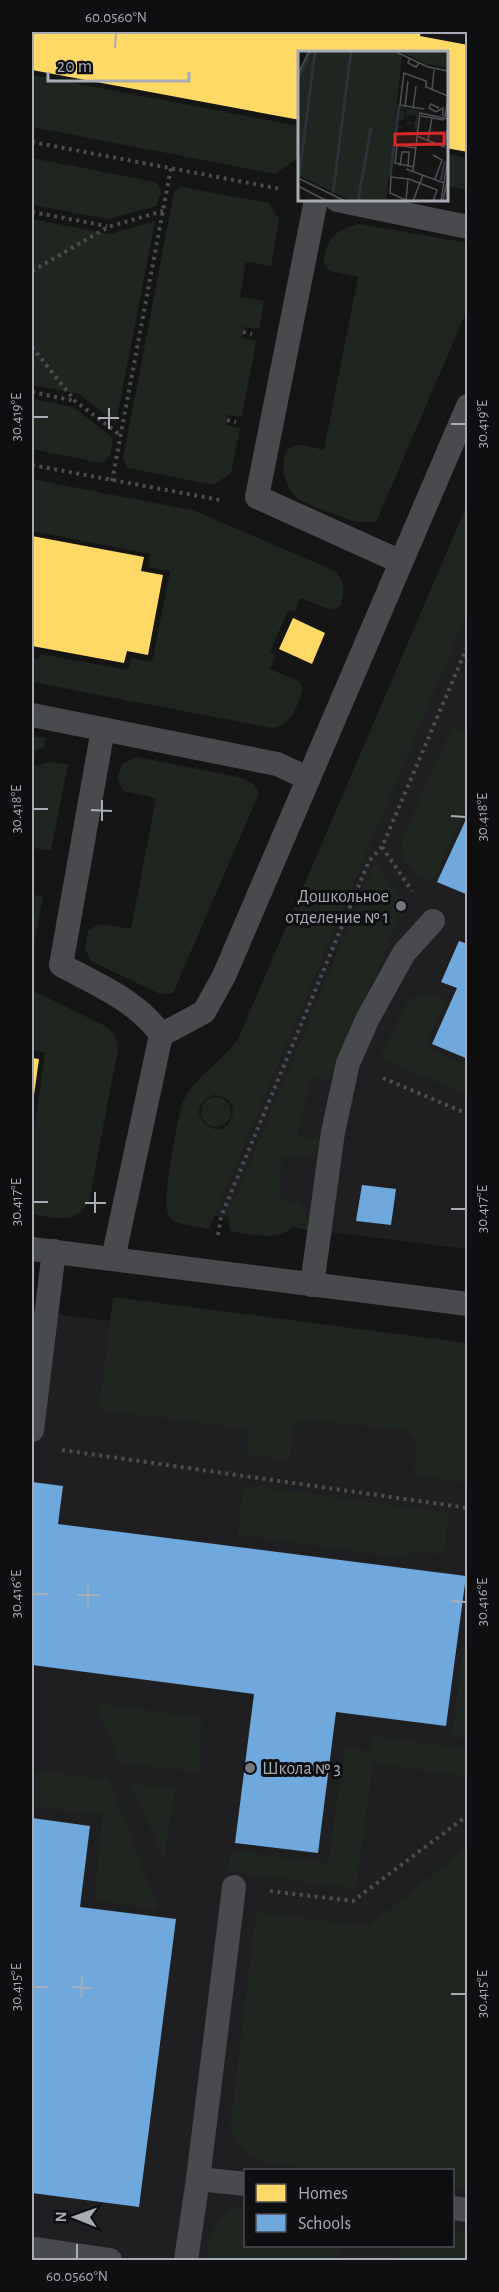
<svg xmlns="http://www.w3.org/2000/svg" width="499" height="2292" font-family="'Alegreya Sans',sans-serif">
<rect width="100%" height="100%" fill="#151515"/>
<g fill="#1f1f21" fill-rule="evenodd">
<path d="M467,597v652l-147,-18 -117,-17z"/>
<path d="M32,1311l435,55 1,861 -6,33h-430zM246,2170h206v76h-206z"/>
</g>
<g fill="#1f251f" fill-rule="evenodd">
<path d="M32,75l267,51v31l-24,17 -243,-47z"/>
<path d="M447,154l20,4v32l-20,-4z"/>
<path d="M32,158l123,24 6,8 -4,16 -49,13 -76,-14z"/>
<path d="M181,187l88,16 10,17 -8,46 -25,-4 -6,35 24,4 -5,28 -15,-2 -2,11 14,3 -14,76 -15,-2 -1,10 14,3 -9,45 -17,12 -86,-17 -5,-9 51,-267z"/>
<path d="M32,219l78,15 45,-13 -39,202 -37,-29 -47,-9z"/>
<path d="M359,224l109,19 -1,67 -91,212h-20c-14,-5 -51,-17 -60,-25 -12,-11 -22,-47 1,-52 7,-1 20,4 27,5l34,-173 -28,-6 -7,-8c4,-24 12,-34 36,-39z"/>
<path d="M32,399l41,8 40,31 -3,17 -8,8 -70,-14z"/>
<path d="M32,479l163,32 140,60c12,12 9,20 6,35l-10,4 -31,-12 -5,14 -7,-2 -18,42 6,3 -6,14 30,13 3,8c-7,17 -10,35 -31,38l-240,-46v-24l7,2 1,-6 88,16 3,-12 21,4 18,-91 -22,-4 2,-13 -118,-23z"/>
<path d="M467,505v108l-258,616 -31,-6c-5,-2 -8,-4 -10,-9 -6,-16 9,-92 14,-110 11,-27 39,-41 56,-65zM214,1095c12,1 22,8 18,22 -11,32 -56,-8 -18,-22z"/>
<path d="M452,726l15,7v73l-34,76c-21,-9 -30,-16 -32,-40z"/>
<path d="M32,736l14,2 -2,10 -12,3z"/>
<path d="M136,757l106,21 11,6 6,9 -86,200 -13,1 -69,-33 -6,-13 3,-17 11,-7 32,5 25,-131 -33,-7 -6,-13 5,-14z"/>
<path d="M50,762l18,2 -17,87 -18,-3 -1,4v-86z"/>
<path d="M375,863l30,41 -74,176 -20,-2 -14,57 24,5c-7,21 -21,17 -39,17l-3,42c24,3 26,4 30,29l-1,2 -16,-3c-14,16 -43,6 -62,4l-2,-17z"/>
<path d="M32,894l11,3 -9,47 -2,1z"/>
<path d="M32,990l73,36c9,6 12,12 13,23l-29,153c-15,24 -34,15 -57,12v-70l13,-91 -13,-3z"/>
<path d="M422,994h12l12,6 -21,46 42,19v30l-88,-37 29,-58z"/>
<circle cx="216" cy="1112" r="15"/>
<path d="M113,1297l354,46v140l-53,-7 2,-38 -8,-8 -105,-10 -9,7 -4,33 -42,-5 1,-26 -150,-19z"/>
<path d="M244,1485l205,28 -5,42 -34,-4 -1,8 -172,-24z"/>
<path d="M463,1648h4v91l-15,-2z"/>
<path d="M95,1703l107,15 -3,54 -78,-8z"/>
<path d="M373,1736l94,13v27l-94,-12 -17,125 -129,-18 4,-21 97,13 17,-116 26,4z"/>
<path d="M36,1771l73,8 49,130 -64,-8 9,-87 -71,-7z"/>
<path d="M131,1783l44,6 -11,72z"/>
<path d="M467,1847v342l-14,-2 -1,-17c-43,0 -171,7 -204,-16 -9,-6 -14,-16 -18,-26l26,-216 112,14z"/>
<path d="M236,2206l9,1 1,39h95l-2,14h-133c4,-30 5,-35 30,-54z"/>
<path d="M453,2230l14,1v29h-69l2,-14h52z"/>
</g>
<g fill="#ffd966">
<path d="M32,32h389l-1,4 48,9v107l-22,-4v-96h-146v68l-268,-50z"/>
<path d="M32,536l112,21 -3,14 22,4 -15,80 -21,-4 -3,12 -92,-17z"/>
<path d="M293,618l32,15 -13,31 -33,-15z"/>
<path d="M32,1058l7,1 -6,43 -1,-1z"/>
</g>
<g fill="#6fa8dc">
<path d="M468,815v80l-31,-13z"/>
<path d="M459,941l9,3v115l-36,-15 25,-56 -16,-6z"/>
<path d="M362,1185l34,4 -5,36 -35,-4z"/>
<path d="M32,1482l31,4 -5,38 408,52 -20,150 -110,-14 -18,141 -83,-10 19,-149 -222,-29z"/>
<path d="M32,1818l58,8 -10,81 96,12 -37,288 -107,-14z"/>
</g>
<g fill="none" stroke-linecap="round" stroke-linejoin="round">
<g stroke="#4b4c4f" stroke-width="4" stroke-dasharray="3 4.5" stroke-linecap="butt">
<path d="M32,142l249,47"/>
<path d="M32,212l75,14"/>
<path d="M32,271l76,-44 55,-16"/>
<path d="M243,332l9,2"/>
<path d="M32,347l43,54 45,34"/>
<path d="M32,392l43,9"/>
<path d="M227,420l9,2"/>
<path d="M32,465l188,35"/>
<path d="M112,481l59,-313"/>
<path d="M382,847l30,44"/>
<path d="M383,1078l85,36"/>
<path d="M218,1235l3,-18 148,-356 13,-14 86,-202"/>
<path d="M62,1450l406,58"/>
<path d="M270,1891l83,10 115,-86"/>
</g>
<g stroke="#494a4d" stroke-width="24">
<path d="M316,200l-59,297 144,65"/>
<path d="M337,200l131,27"/>
<path d="M32,715l245,49 30,14"/>
<path d="M103,729l-42,236c35,19 77,36 100,70"/>
<path d="M32,1249l436,55"/>
<path d="M113,1259l48,-224 43,-23 20,-36 244,-570"/>
<path d="M312,1285l21,-153 15,-69 20,-45 36,-65 29,-32"/>
<path d="M32,1430l22,-179"/>
<path d="M198,2179l36,-292"/>
<path d="M452,2208l16,2"/>
<path d="M36,2249l74,11"/>
<path d="M186,2260l12,-81 48,5"/>
</g>
</g>
<path fill="none" stroke="#a7acb5" stroke-width="2" d="M115,48l1,-15M33,417h15M98,418h21M451,424h15M109,429v-21M33,809h15M91,810l21,1M451,816l15,1M102,821v-21M33,1202h15M85,1203h21M451,1209h15M95,1213v-21M33,1594h15M78,1595h21M451,1601l15,1M88,1606v-21M33,1987h15M71,1987l21,1M451,1994h15M81,1998l1,-21M77,2259v-15"/>
<g fill="#74777d" stroke="#0f0f11" stroke-width="2">
<circle cx="401" cy="906" r="6"/>
<circle cx="250" cy="1768" r="6"/>
</g>
<g text-anchor="middle" stroke-width="6" stroke-linejoin="round" paint-order="stroke">
<g font-size="18" fill="#a7acb5" stroke="#0f0f11" text-anchor="end">
<text x="389" y="902">Дошкольное<tspan x="389" dy="21">отделение № 1</tspan></text>
<text x="262" y="1774" text-anchor="start">Школа № 3</text>
</g>
</g>
<g transform="translate(298 51)">
<rect width="150" height="150" fill="#151515"/>
<path d="M11,0h83l10,5 -16,145h-35l-53,-26v-98zM101,0h49v17l-21,-4zM100,55l21,5 -2,23 -4,-11 -8,3 4,-4 6,1 1,-7 -7,-1 -3,4 1,-8 -4,-3 -4,3h6l-1,9h-7v5l7,3h-6l-3,7z" fill="#1f251f"/>
<path fill="none" stroke="#2b3238" stroke-width="3" d="M0,28l13,-28M1,126l16,-126M92,126l9,-72M143,129l4,-19M35,142l18,-142M60,150l13,-73"/>
<path fill="none" stroke="#4f5155" stroke-width="1.5" d="M96,0l34,16 20,4M112,7l-2,5 8,4 3,-4M0,23l11,-23M134,39l2,-20M107,56l3,-26M141,57l-8,-4 -2,4 7,4 7,-4v8M115,58l3,-23M126,58l-24,-4 4,-32 22,8v6l22,9M123,65l23,4M147,66l3,-20M119,85l27,11 4,-20M130,89l4,-22M135,104l9,5 -7,19M102,115l2,-14h7l-1,15M116,116l-19,-4 2,-18 19,3M108,118l38,14M115,120l7,-58 28,6M0,127l47,23M0,135l29,15M108,149l2,-21M110,150l-18,-8 1,-16 18,2 28,11 -4,11M115,150l10,-26M143,150l7,-43M145,150l5,-25"/>
<path fill="#d62828" fill-opacity="0.15" stroke="#d62828" stroke-width="3" d="M146,82v11l-49,1v-11z"/>
<rect width="150" height="150" fill="none" stroke="#a7acb5" stroke-width="3"/>
</g>
<rect width="499" height="2292" fill="none" stroke="#0f0f11" stroke-width="66"/>
<rect x="244" y="2169" width="210" height="78" fill="#0f0f11" stroke="#4c4e53" stroke-width="1.5"/>
<rect x="256" y="2184" width="30" height="18" fill="#ffd966" stroke="#4c4e53" stroke-width="1.5"/>
<text x="298" y="2199" font-size="18" fill="#a7acb5">Homes</text>
<rect x="256" y="2214" width="30" height="18" fill="#6fa8dc" stroke="#4c4e53" stroke-width="1.5"/>
<text x="298" y="2229" font-size="18" fill="#a7acb5">Schools</text>
<g transform="translate(75 2217) rotate(271)" stroke="#0f0f11" stroke-width="4.5" paint-order="stroke">
<path d="M0-4.5L10 22L0 15L-10 22Z" fill="#a7acb5"/>
<text y="-9" font-size="16" font-weight="bold" text-anchor="middle" fill="#a7acb5">N</text>
</g>
<path d="M48 72v9h141v-9" fill="none" stroke="#a7acb5" stroke-width="3"/>
<text x="57" y="72" font-size="18" fill="#a7acb5" stroke="#0f0f11" stroke-width="4.5" paint-order="stroke">20 m</text>
<rect x="33" y="33" width="433" height="2226" fill="none" stroke="#a7acb5" stroke-width="2"/>
<g font-size="15" text-anchor="middle" fill="#a7acb5">
<text x="116" y="22">60.0560°N</text>
<text transform="translate(16 417) rotate(-90)" y="5">30.419°E</text>
<text transform="translate(482 424) rotate(-90)" y="5">30.419°E</text>
<text transform="translate(16 809) rotate(-90)" y="5">30.418°E</text>
<text transform="translate(482 817) rotate(-90)" y="5">30.418°E</text>
<text transform="translate(16 1202) rotate(-90)" y="5">30.417°E</text>
<text transform="translate(482 1209) rotate(-90)" y="5">30.417°E</text>
<text transform="translate(16 1594) rotate(-90)" y="5">30.416°E</text>
<text transform="translate(482 1602) rotate(-90)" y="5">30.416°E</text>
<text transform="translate(16 1987) rotate(-90)" y="5">30.415°E</text>
<text transform="translate(482 1994) rotate(-90)" y="5">30.415°E</text>
<text x="77" y="2281">60.0560°N</text>
</g>
</svg>
